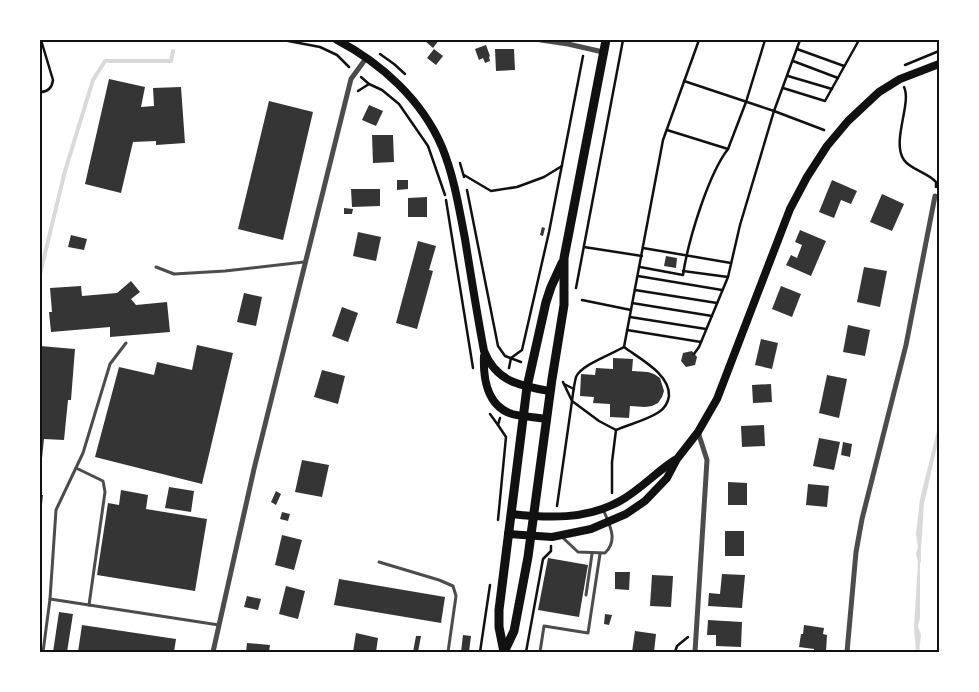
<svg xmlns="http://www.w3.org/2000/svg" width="979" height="692" font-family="'IBM Plex Sans',sans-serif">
<rect width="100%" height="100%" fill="#fff"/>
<path fill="#d9d9d9" d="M939,423l-2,23 -13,58 -3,46v11l-1,3v54l-2,8 3,9 -2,17h-3l-2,-25 4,-66 -2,-7 2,-7 -2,-13 4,-35z"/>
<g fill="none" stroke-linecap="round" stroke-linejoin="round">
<path stroke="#d9d9d9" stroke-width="4" d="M40,274l25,-103 28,-91 12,-19h66l2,-10"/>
</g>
<g fill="#353535">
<path d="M424,40h15l-6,8z"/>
<path d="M486,45l4,11 -1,1 1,4 -5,2 -2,-5 -4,2 -4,-11z"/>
<path d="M434,49l9,7 -7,9 -9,-7z"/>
<path d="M495,49h19l1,21 -19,1z"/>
<path d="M109,79l36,8 -4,20 13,-1 -1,-18 28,-1 4,56 -29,2v-4l-23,1 -12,51 -36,-9z"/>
<path d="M269,101l44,11 -30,128 -45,-11z"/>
<path d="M369,105l14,6 -7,15 -14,-6z"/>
<path d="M372,135h21l1,27 -21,1z"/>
<path d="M397,180h11v9l-11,1z"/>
<path d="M832,180l25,11 -6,13 -10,-4 -7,18 -15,-6z"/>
<path d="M351,189h29v17l-28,1z"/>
<path d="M882,194l22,10 -12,27 -22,-9z"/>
<path d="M427,197v20h-19v-19z"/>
<path d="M344,208l9,1 -1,5h-8z"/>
<path d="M542,227l3,1 -2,8 -3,-1z"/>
<path d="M800,230l26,11 -15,35 -25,-11 5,-10 6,3 5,-13 -7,-3z"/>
<path d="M358,232l23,5 -5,24 -23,-5z"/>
<path d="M71,235l16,4 -3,11 -16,-3z"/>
<path d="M418,241l18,5 -7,24 4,1 -16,58 -21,-6z"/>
<path d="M666,256l11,2 -1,10 -12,-2z"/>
<path d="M864,267l23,4 -7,36 -23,-5z"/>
<path d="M131,281l9,11 -9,7 5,6 31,-3 3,30 -60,5v-10l-59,5 -2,-20h3l-2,-24 31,-2 1,10 35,-3z"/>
<path d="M781,286l20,8 -9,23 -20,-8z"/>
<path d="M244,293l18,4 -6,29 -19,-4z"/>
<path d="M342,307l16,6 -10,29 -16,-6z"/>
<path d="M848,325l22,5 -5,26 -22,-4z"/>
<path d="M761,339l17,4 -6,26 -17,-4z"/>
<path d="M197,345l36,8 -31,131 -107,-27 24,-90 35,8 3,-13 35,8z"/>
<path d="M40,346l35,3 -4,51h-3l-4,40 -20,-1 -3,29h-1z"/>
<path d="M692,351l5,6 -2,8 -9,2 -5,-6 2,-8z"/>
<path d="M613,358l20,1 -1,12 16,1 6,2 6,4 4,13 -2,6 -4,6 -6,3 -7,1 -15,-1 -1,12 -19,-1v-13l-17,-1 1,-6 -14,-1 1,-22 14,1 1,-7 17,1z"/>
<path d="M322,370l23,6 -7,28 -24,-7z"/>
<path d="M827,375l20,4 -8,39 -20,-5z"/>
<path d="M771,384l1,18 -19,1 -1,-18z"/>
<path d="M764,425l1,21 -23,1 -1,-21z"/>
<path d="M819,438l21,4 -6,28 -21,-4z"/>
<path d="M843,442l9,2 -2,13 -9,-2z"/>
<path d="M302,460l27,5 -7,32 -27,-5z"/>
<path d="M728,482l19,1v22h-19z"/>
<path d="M808,484l21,2 -2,21 -21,-2z"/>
<path d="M169,487l25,4 -3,21 -26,-4z"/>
<path d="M121,490l27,5 -2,14 61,10 -12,72 -98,-16 11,-72 11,2z"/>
<path d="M276,491l5,3 -5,11 -5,-3z"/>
<path d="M40,495h3l-2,19h-1z"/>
<path d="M282,512l8,2 -2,7 -8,-2z"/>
<rect x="725" y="531" width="19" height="25"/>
<path d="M282,535l20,5 -8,30 -19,-5z"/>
<path d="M548,558l40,7 -9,52 -41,-7z"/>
<path d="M615,572h15l-1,18 -14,-1z"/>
<path d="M722,574l23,1 -3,33 -34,-2 1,-13 11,1z"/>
<path d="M652,575l21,1 -2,31 -21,-1z"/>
<path d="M339,579l106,18 -4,26 -107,-18z"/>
<path d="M286,586l19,5 -7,28 -19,-5z"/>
<path d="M247,596l14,3 -3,11 -14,-3z"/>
<path d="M59,612l14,2 -6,38h-14z"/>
<path d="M605,614l7,1 -3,10 -5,-1z"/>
<path d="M708,620l34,2 -1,25 -25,-1v-11h-9z"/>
<path d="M82,625l94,14 -2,13h-96z"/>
<path d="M804,625l20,3 -1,6 4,1 -1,17h-12v-3l-15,-2 2,-13h2z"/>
<path d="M635,631l21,3 -2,18h-22z"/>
<path d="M356,633l22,5 -2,14h-23z"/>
<path d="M463,635l8,1 -2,16h-8z"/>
<path d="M416,636h5l-3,16h-5z"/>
<path d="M247,643l23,2 -1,7h-23z"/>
</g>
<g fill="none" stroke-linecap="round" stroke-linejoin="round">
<g stroke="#111" stroke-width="2.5">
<path d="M283,40l37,7 17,8 12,12"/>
<path d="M797,49l47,17"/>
<path d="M380,54l14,10 11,10"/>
<path d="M793,61l45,17"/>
<path d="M905,65l34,-14"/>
<path d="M788,76l44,13"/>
<path d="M361,77l8,7 13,6 17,14 29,42 17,49"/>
<path d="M684,81l90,30 50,19"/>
<path d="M904,87c8,16 -13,55 0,73 7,10 23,12 32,22v5"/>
<path d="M783,88l42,13 34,-61"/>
<path d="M358,91l11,-7"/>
<path d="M40,92c8,0 12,-4 13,-12l-12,-40"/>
<path d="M667,130l61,19 18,-47 19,-62"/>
<path d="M460,163l4,14"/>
<path d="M464,175l27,16 26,-4 27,-10 18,-11"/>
<path d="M467,190l31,156 7,10 16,6"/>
<path d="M446,200l27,168"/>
<path d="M584,247l58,9"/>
<path d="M643,248l88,15"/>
<path d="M640,267l43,8c5,-34 25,-100 45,-126"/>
<path d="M683,271l45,6"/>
<path d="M638,276l84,14"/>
<path d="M576,288l47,-248"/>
<path d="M635,290l82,13"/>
<path d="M582,300l49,10"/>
<path d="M632,303l80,13"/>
<path d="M630,317l76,12"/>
<path d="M627,330l74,12"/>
<path d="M624,347l39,-207 36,-100"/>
<path d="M694,354l5,-7 29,-70 12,-52 34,-114 26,-71"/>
<path d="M509,368l2,-10 11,-8 27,-118 34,-176"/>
<path d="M564,384l10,5"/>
<path d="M490,414l8,11"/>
<path d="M612,493v-31l4,-32"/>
<path d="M557,506l15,-105c1,-8 2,-16 4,-24 5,-12 36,-23 48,-30 16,12 46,27 45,49 -1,7 -4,12 -10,16 -12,8 -29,12 -43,18l-17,-9 -27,-20 -9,-19"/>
<path d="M498,520l8,-83 -8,-12 2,-7"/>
<path d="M480,652l10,-67"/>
<path d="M526,652l17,-93 8,-8v-5"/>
<path d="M675,652l2,-6 11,-9"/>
</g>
<g stroke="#4c4c4c" stroke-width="3">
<path d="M156,267l18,7 51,-3 79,-9"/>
<path d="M76,468l27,13 2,11 -16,113"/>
<path d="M561,536l17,16 27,1c14,-13 4,-29 -2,-44"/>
<path d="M379,562l60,18 14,6 3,10 -8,56"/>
<path d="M586,595l6,-41"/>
<path d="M50,599l6,-89 27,-57 27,-89 16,-21"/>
<path d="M43,652l7,-53 169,26"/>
<path d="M540,652l4,-26 44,7 12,-79"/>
</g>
<g stroke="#4c4c4c" stroke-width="5">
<path d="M541,40l27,4 35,8"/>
<path d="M213,652l41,-183 97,-390 16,-22"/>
<path d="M695,652l12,-192 -9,-28"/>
<path d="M847,652l9,-100 6,-33 44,-174 29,-149"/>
</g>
<g stroke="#111" stroke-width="8">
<path d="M337,40c44,23 85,60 105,107 12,29 17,61 23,92 6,37 12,75 19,112 12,31 37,35 66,40"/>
<path d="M484,356c-1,22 3,50 28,58 11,3 24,3 35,5"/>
<path d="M511,514c37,4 75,6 109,-13 20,-11 36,-29 55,-41"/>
<path d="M508,534l44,3 39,-8 35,-15 19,-13 22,-23 10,-19 21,-27 19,-33 73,-190 17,-32 20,-31 21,-25 31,-29 21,-13 39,-15"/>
</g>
<g stroke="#111" stroke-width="9">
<path d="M504,652l10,-21 14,-74 24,-178 12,-74v-47l42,-218"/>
<path d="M504,652l-5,-25v-17l28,-223 19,-85 5,-15 11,-24"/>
</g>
</g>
<rect width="979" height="692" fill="none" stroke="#ffffff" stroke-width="82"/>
<rect x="41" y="41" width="897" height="610" fill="none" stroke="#111" stroke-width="2"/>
</svg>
